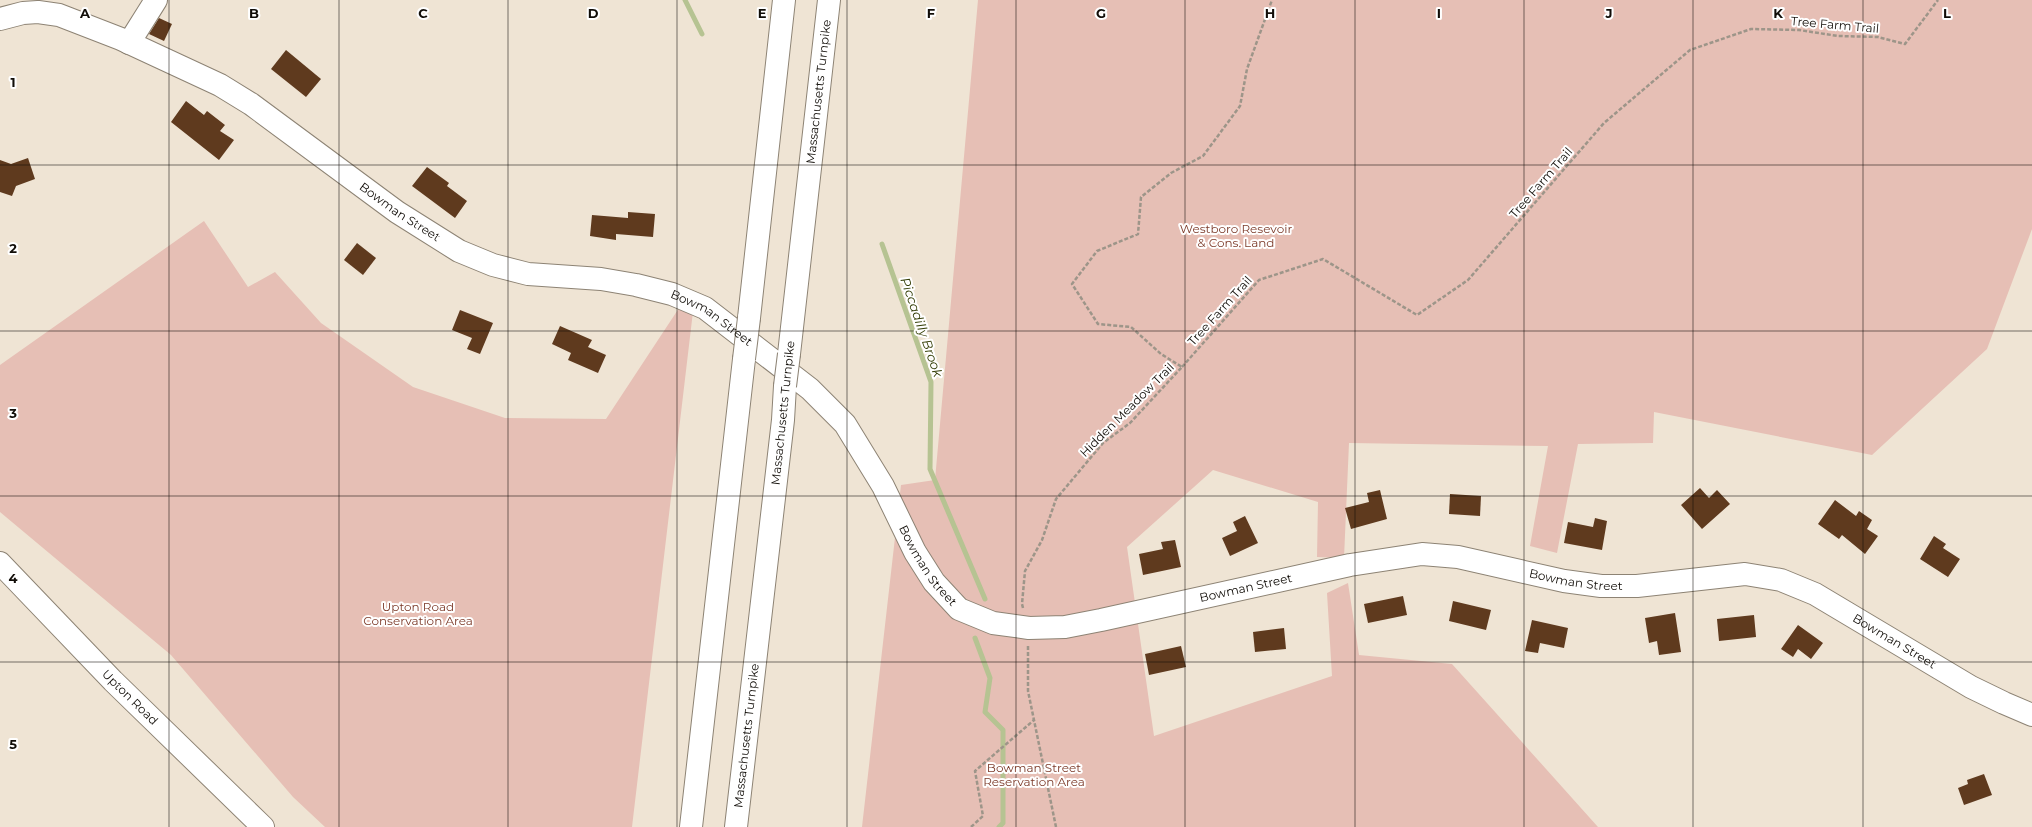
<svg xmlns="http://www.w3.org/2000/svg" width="2032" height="827" font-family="Montserrat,sans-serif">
<rect width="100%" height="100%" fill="#efe4d4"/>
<g fill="#e6bfb5">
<path d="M978,0h1054v229l-45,120 -115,106 -218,-43 -1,31 -75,1 -21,109 -27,-7 18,-100 -199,-3 -5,115 -27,-1 1,-55 -105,-32 -86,77 27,189 178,-60 -5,-83 21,-10 11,72 93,9 146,163h-736l39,-342 34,-5z"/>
<path d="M204,221l44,66 27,-15 46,51 92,64 92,31 101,1 77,-117 11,1 -62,524h-307l-32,-30 -122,-142 -171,-143v-147z"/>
</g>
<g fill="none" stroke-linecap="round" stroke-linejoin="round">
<g stroke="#b6c392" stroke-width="5">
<path d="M685,0l17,34"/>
<path d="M882,244l49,138 -1,87 55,130"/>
<path d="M975,638l15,40 -5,34 18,18v93l-4,4"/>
</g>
</g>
<g fill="#5f3a1e">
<path d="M159,18l13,6 -8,17 -15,-7z"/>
<path d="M286,50l35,29 -15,18 -35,-28z"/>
<path d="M186,101l18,14 3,-4 18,14 -5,6 14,9 -15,20 -48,-38z"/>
<path d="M28,158l7,21 -19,7 -4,10 -12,-4v-32l11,4z"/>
<path d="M427,167l22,16 -2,3 20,15 -12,17 -43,-32z"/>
<path d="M628,212l27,2 -2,23 -37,-3v6l-26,-4 2,-21 36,3z"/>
<path d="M357,243l19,15 -13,17 -19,-15z"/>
<path d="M460,310l33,13 -13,31 -13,-5 5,-11 -20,-8z"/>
<path d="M560,326l32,14 -4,7 18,8 -8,18 -30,-13 3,-7 -19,-9z"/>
<path d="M1700,488l9,10 8,-8 13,14 -28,25 -21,-24z"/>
<path d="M1380,490l7,29 -36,10 -6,-21 24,-6 -2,-9z"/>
<path d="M1450,494l31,2 -1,20 -31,-2z"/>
<path d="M1835,500l21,16 3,-5 13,9 -5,9 11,7 -13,18 -23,-19 -3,4 -21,-15z"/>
<path d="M1245,516l13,27 -28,13 -8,-18 15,-7 -4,-9z"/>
<path d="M1595,518l12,3 -5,29 -38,-7 4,-21 25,5z"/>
<path d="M1934,536l12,8 -3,4 17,11 -12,18 -28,-18z"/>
<path d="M1175,540l6,27 -38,8 -4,-21 24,-5 -2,-7z"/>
<path d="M1403,596l4,19 -39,8 -4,-19z"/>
<path d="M1453,601l38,9 -5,20 -37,-9z"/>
<path d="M1675,613l6,39 -22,3 -2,-14 -8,2 -4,-25z"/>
<path d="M1754,615l2,22 -37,4 -2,-22z"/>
<path d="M1532,620l36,8 -4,20 -24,-5 -2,10 -13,-2z"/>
<path d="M1798,625l25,18 -12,16 -13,-10 -5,8 -12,-8z"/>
<path d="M1284,628l2,21 -31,3 -2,-20z"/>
<path d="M1181,646l5,21 -37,8 -4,-21z"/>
<path d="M1984,774l8,21 -28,10 -6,-17 10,-4 -1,-4z"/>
</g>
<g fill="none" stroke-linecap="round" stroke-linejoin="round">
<g stroke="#8d8374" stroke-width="24">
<g id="minor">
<path id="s1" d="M0,19l23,-6 15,-1 21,3 62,24 99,46 31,19 146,108 62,39 34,14 35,9 73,5 35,6 36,9 33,14 105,81 35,35 38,62 32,66 19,30 25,27 34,14 36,5 36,-1 36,-7 249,-55 72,-11 36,3 106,24 37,5h36l108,-12 36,6 34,14 156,93 33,16 28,12"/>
<path d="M129,43l27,-43"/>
</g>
</g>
<g stroke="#8d8374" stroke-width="24">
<g id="major">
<path id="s2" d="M0,563l113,118 150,146"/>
</g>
</g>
<g stroke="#8d8374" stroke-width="24">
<g id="highway">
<path d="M749,318l35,-318"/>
<path id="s3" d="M789,354l40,-354"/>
<path d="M691,827l53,-468"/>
<path id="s4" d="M736,827l47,-407 2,-34"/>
</g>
</g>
<g stroke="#9d9589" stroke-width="2.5" stroke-dasharray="4 2" stroke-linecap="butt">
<path d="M1182,367l77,-87 64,-21 94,56 51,-35 136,-157 86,-73 61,-21 48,1 39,6 40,1 27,7 33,-44"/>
<path d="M1023,608l-1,-4 3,-33 17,-31 14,-41 47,-56 27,-20 52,-56 -21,-13 -30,-27 -33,-3 -26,-40 25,-33 41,-17 3,-37 30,-24 32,-17 37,-50 7,-37 25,-69"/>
<path d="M1028,646v45l28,136"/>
<path d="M971,827l12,-11 -8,-45 59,-51"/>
</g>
<use href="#minor" stroke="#fff" stroke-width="22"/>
<use href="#major" stroke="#fff" stroke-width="22"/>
<use href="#highway" stroke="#fff" stroke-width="22"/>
<g stroke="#8d8374" stroke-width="24" stroke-linecap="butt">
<g id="highway-bridge">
<path d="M744,359l5,-41"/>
<path d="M785,386l4,-32"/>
</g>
</g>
<use href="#highway-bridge" stroke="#fff" stroke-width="22"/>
</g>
<path fill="none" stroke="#110d08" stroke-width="1" stroke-opacity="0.55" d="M169,0v827M339,0v827M508,0v827M677,0v827M847,0v827M1016,0v827M1185,0v827M1355,0v827M1524,0v827M1693,0v827M1863,0v827M0,165h2032M0,331h2032M0,496h2032M0,662h2032"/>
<g text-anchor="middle" stroke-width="4" stroke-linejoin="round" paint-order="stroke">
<g font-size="12" fill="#110d08" stroke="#fff">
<text transform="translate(1835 25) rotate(5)" y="4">Tree Farm Trail</text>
<text dy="4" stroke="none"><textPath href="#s3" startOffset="264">Massachusetts Turnpike</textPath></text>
<text transform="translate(1541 183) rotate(-49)" y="4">Tree Farm Trail</text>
<text dy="4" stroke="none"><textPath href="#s1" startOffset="456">Bowman Street</textPath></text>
<text transform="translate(1220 311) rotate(-48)" y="4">Tree Farm Trail</text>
<text dy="4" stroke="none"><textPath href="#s1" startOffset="792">Bowman Street</textPath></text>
<text transform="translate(1127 410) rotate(-45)" y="4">Hidden Meadow Trail</text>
<text transform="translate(783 413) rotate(-84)" y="4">Massachusetts Turnpike</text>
<text dy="4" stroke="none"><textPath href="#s1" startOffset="1128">Bowman Street</textPath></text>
<text dy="4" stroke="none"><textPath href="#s1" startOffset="1812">Bowman Street</textPath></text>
<text dy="4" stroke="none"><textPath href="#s1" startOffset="1476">Bowman Street</textPath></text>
<text dy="4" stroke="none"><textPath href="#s1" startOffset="2148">Bowman Street</textPath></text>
<text dy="4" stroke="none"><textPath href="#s2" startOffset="187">Upton Road</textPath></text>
<text dy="4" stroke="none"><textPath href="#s4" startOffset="92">Massachusetts Turnpike</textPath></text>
</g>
<g font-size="12" fill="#7c3a29" stroke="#fff">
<text x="1236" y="233">Westboro Resevoir<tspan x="1236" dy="14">&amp; Cons. Land</tspan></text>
<text x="418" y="611">Upton Road<tspan x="418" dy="14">Conservation Area</tspan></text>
<text x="1034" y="772">Bowman Street<tspan x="1034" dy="14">Reservation Area</tspan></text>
</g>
<g font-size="13" font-style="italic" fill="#343e06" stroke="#fff">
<text transform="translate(922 327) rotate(71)" y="5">Piccadilly Brook</text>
</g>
</g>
<g font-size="13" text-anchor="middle" font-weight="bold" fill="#110d08" stroke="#fff" stroke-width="4" stroke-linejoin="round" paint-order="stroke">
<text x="85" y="18">A</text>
<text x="254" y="18">B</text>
<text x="423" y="18">C</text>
<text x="593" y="18">D</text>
<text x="762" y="18">E</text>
<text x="931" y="18">F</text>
<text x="1101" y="18">G</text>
<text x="1270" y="18">H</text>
<text x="1439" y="18">I</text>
<text x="1609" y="18">J</text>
<text x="1778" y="18">K</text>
<text x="1947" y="18">L</text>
<text x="13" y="87">1</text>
<text x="13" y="253">2</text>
<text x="13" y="418">3</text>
<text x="13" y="583">4</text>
<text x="13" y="749">5</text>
</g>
</svg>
